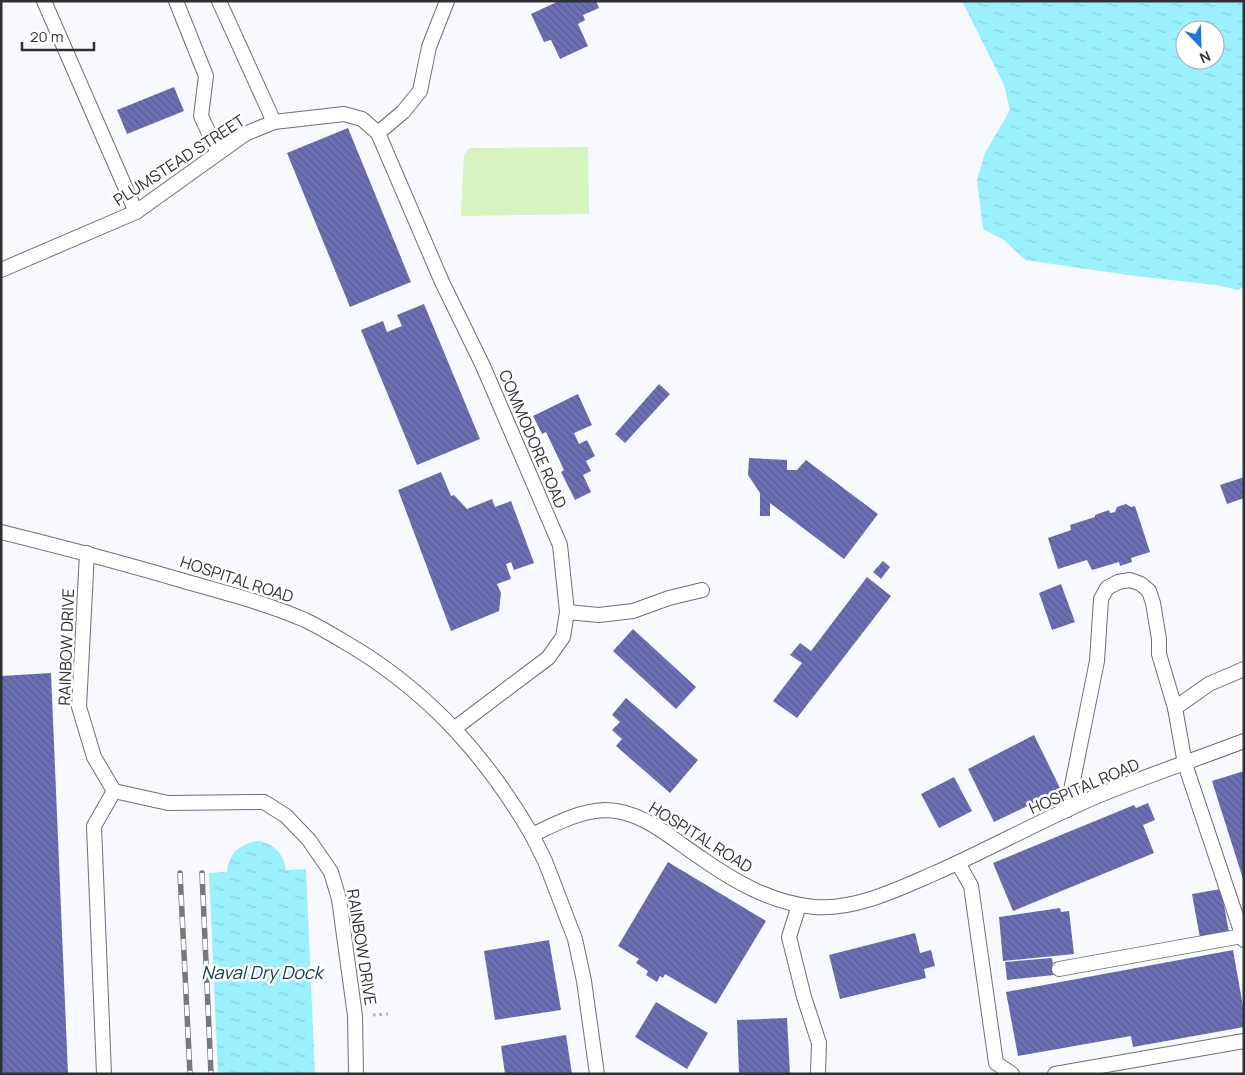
<svg xmlns="http://www.w3.org/2000/svg" width="1245" height="1075" font-family="Manrope,sans-serif">
<defs>
<pattern id="water-ripples" width="26" height="14" patternUnits="userSpaceOnUse" patternTransform="scale(1.25)"><rect width="26" height="14" fill="#9bf0fe"/><path d="M2 4q2-2 4 0t4 0M15 11q2-2 4 0t4 0" fill="none" stroke="#86ceda"/></pattern>
<pattern id="building-back-hatch" width="6" height="6" patternUnits="userSpaceOnUse" patternTransform="scale(1.25)"><rect width="6" height="6" fill="#6d6fb4"/><path d="M-1 5l2 2M0 0l6 6M5-1l2 2" fill="none" stroke="#5a5c93"/></pattern>
</defs>
<rect width="100%" height="100%" fill="#f8f9ff"/>
<path fill="#d7f3bf" d="M588,147l1,67 -128,2 3,-61 5,-7z"/>
<g fill="url(#water-ripples)" fill-rule="evenodd">
<path d="M962,1h282v286l-6,3 -22,-5 -81,-9 -110,-16 -21,-20 -21,-11 -6,-49 8,-27 25,-43 -6,-25zM1185,30h30v30h-30z"/>
<path d="M259,841c15,3 25,13 27,29l20,-1 9,205h-97l-9,-201 18,-1c2,-19 13,-29 32,-31z"/>
</g>
<g fill="url(#building-back-hatch)">
<path d="M559,1h37l3,7 -16,7 2,5 -7,4 10,22 -28,13 -9,-19 -7,2 -13,-28z"/>
<path d="M174,87l10,24 -57,23 -10,-24z"/>
<path d="M348,128l63,154 -61,25 -63,-154z"/>
<path d="M424,304l56,135 -63,26 -56,-135 22,-9 4,11 15,-6 -5,-11z"/>
<path d="M659,384l11,10 -45,49 -10,-9z"/>
<path d="M578,394l14,31 -18,8 5,11 8,-4 8,16 -9,5 5,10 -8,4 8,17 -16,8 -14,-28 3,-2 -18,-38 -4,2 -9,-18z"/>
<path d="M749,458l38,2v10h10l9,-10 72,54 -34,45 -74,-56v13h-10v-23l-12,-18z"/>
<path d="M441,472l10,24 3,-1 13,14 25,-10 3,8 16,-6 23,62 -20,7 -3,-8 -5,2 5,15 -14,5 4,9 -2,18 -48,20 -53,-141z"/>
<path d="M1244,477v21l-17,6 -7,-19z"/>
<path d="M1126,504l5,3 4,-1 15,46 -19,6 1,4 -12,4 -1,-4 -27,8 -5,-10 -29,9 -10,-31 23,-8 -1,-5 25,-8v-2l14,-5 1,3 5,-1 2,-5z"/>
<path d="M883,561l7,6 -9,12 -8,-7z"/>
<path d="M867,577l24,19 -94,122 -24,-17 29,-38 -12,-8 10,-12 11,8z"/>
<path d="M1061,584l14,38 -23,8 -13,-37z"/>
<path d="M633,629l63,58 -20,22 -63,-58z"/>
<path d="M51,673l17,401h-67v-398z"/>
<path d="M626,698l72,62 -28,33 -54,-47 6,-7 -10,-9 8,-8 -8,-7z"/>
<path d="M1034,735l27,55 -67,32 -26,-53z"/>
<path d="M1244,771v108h-1l-31,-98z"/>
<path d="M954,777l18,34 -33,17 -18,-34z"/>
<path d="M1148,803l7,17 -12,5 11,28 -141,58 -20,-48 141,-58 2,3z"/>
<path d="M668,862l98,59 -50,83 -51,-30 -2,4 -3,-2 -3,6 -11,-7 2,-4 -12,-8 3,-4 -21,-13z"/>
<path d="M1221,889l8,43 -29,6 -8,-44z"/>
<path d="M1060,908l1,4 8,-1 5,43 -71,7 -4,-44z"/>
<path d="M915,933l5,20 11,-3 4,16 -11,3 2,9 -86,21 -11,-44z"/>
<path d="M549,940l12,70 -66,10 -11,-69z"/>
<path d="M1233,950l11,62v15l-111,20 -2,-11 -113,20 -12,-64z"/>
<path d="M1052,958l2,17 -47,5 -2,-18z"/>
<path d="M656,1002l52,31 -21,36 -52,-32z"/>
<path d="M787,1018l3,56h-51l-2,-54z"/>
<path d="M566,1035l6,39h-67l-4,-28z"/>
</g>
<g fill="none" stroke-linecap="round" stroke-linejoin="round">
<g stroke="#6e6f74" stroke-width="16">
<g id="lane">
<path d="M44,1l92,211"/>
<path d="M176,1l30,75 -5,40 17,37"/>
<path d="M219,1l55,121"/>
<path d="M378,133l25,-21 17,-21 9,-44 18,-46"/>
<path d="M1,270l135,-58 109,-78 29,-12 70,-8 18,5 16,14 64,149 41,84 77,179 7,67 -4,25 -15,21 -93,70"/>
<path d="M1,532c61,15 122,31 183,49 41,12 82,22 121,39 19,9 36,20 53,30 75,47 129,108 174,185 23,-11 47,-24 73,-25 37,0 67,29 96,48 34,24 71,45 113,49 41,3 82,-17 119,-33 54,-24 107,-53 162,-77 48,-20 99,-37 149,-56"/>
<path d="M87,553l-8,154 15,50 20,34 54,12 96,-1 22,14 23,24 22,32 8,27 16,117 1,58"/>
<path d="M567,612l32,3 34,-4 36,-13 33,-8"/>
<path d="M1175,708l34,-24 35,-15"/>
<path d="M1067,810l30,-149 4,-62 6,-11 11,-6 12,-2 11,4 8,7 4,12 6,36v15l16,54 10,56 59,176"/>
<path d="M532,835l13,26 30,78 9,42 13,93"/>
<path d="M958,863l13,23 25,177 16,11"/>
<path d="M799,905l-10,32 15,60 15,46 -1,31"/>
<path d="M1059,969l183,-33"/>
<path d="M104,1074l-10,-248 20,-35"/>
<path d="M1055,1074l189,-33"/>
</g>
</g>
<path stroke="#b2b3b7" stroke-width="3" stroke-dasharray="2.5 4" stroke-linecap="butt" d="M373,1015l15,-1"/>
<use href="#lane" stroke="#fff" stroke-width="14"/>
<g stroke="#77787b" stroke-width="5.5">
<g id="rail">
<path d="M180,873l10,201"/>
<path d="M202,873l9,201"/>
</g>
</g>
<use href="#rail" stroke="#fff" stroke-width="4" stroke-dasharray="11" stroke-linecap="butt"/>
</g>
<g text-anchor="middle" stroke-width="5" stroke-linejoin="round" paint-order="stroke">
<g font-size="16" fill="#2f3032" stroke="#fff">
<text transform="translate(179 160) rotate(-33)" y="6">PLUMSTEAD STREET</text>
<text transform="translate(533 439) rotate(67)" y="6">COMMODORE ROAD</text>
<text transform="translate(237 579) rotate(18)" y="6">HOSPITAL ROAD</text>
<text transform="translate(66 647) rotate(-88)" y="6">RAINBOW DRIVE</text>
<text transform="translate(1084 786) rotate(-23)" y="6">HOSPITAL ROAD</text>
<text transform="translate(701 837) rotate(32)" y="6">HOSPITAL ROAD</text>
<text transform="translate(362 947) rotate(81)" y="6">RAINBOW DRIVE</text>
</g>
<g font-size="18" font-style="italic" fill="#0d424a" stroke="#fff">
<text x="262" y="979">Naval Dry Dock</text>
</g>
</g>
<rect width="1245" height="1075" fill="none" stroke="#2f3032" stroke-width="5"/>
<g transform="translate(1200 45) rotate(157)"><circle r="24" fill="#ffffff" stroke="#acacad"/>
<path d="M0-4L9 19L0 12L-9 19Z" fill="#1e75df"/>
<text y="-8" font-size="14" font-weight="bold" text-anchor="middle" fill="#2f3032">N</text>
</g>
<path d="M22 42v8h72v-8" fill="none" stroke="#2f3032" stroke-width="2.5"/>
<text x="30" y="42" font-size="15" fill="#2f3032" stroke="#ffffff" stroke-width="4" paint-order="stroke">20 m</text>
</svg>
